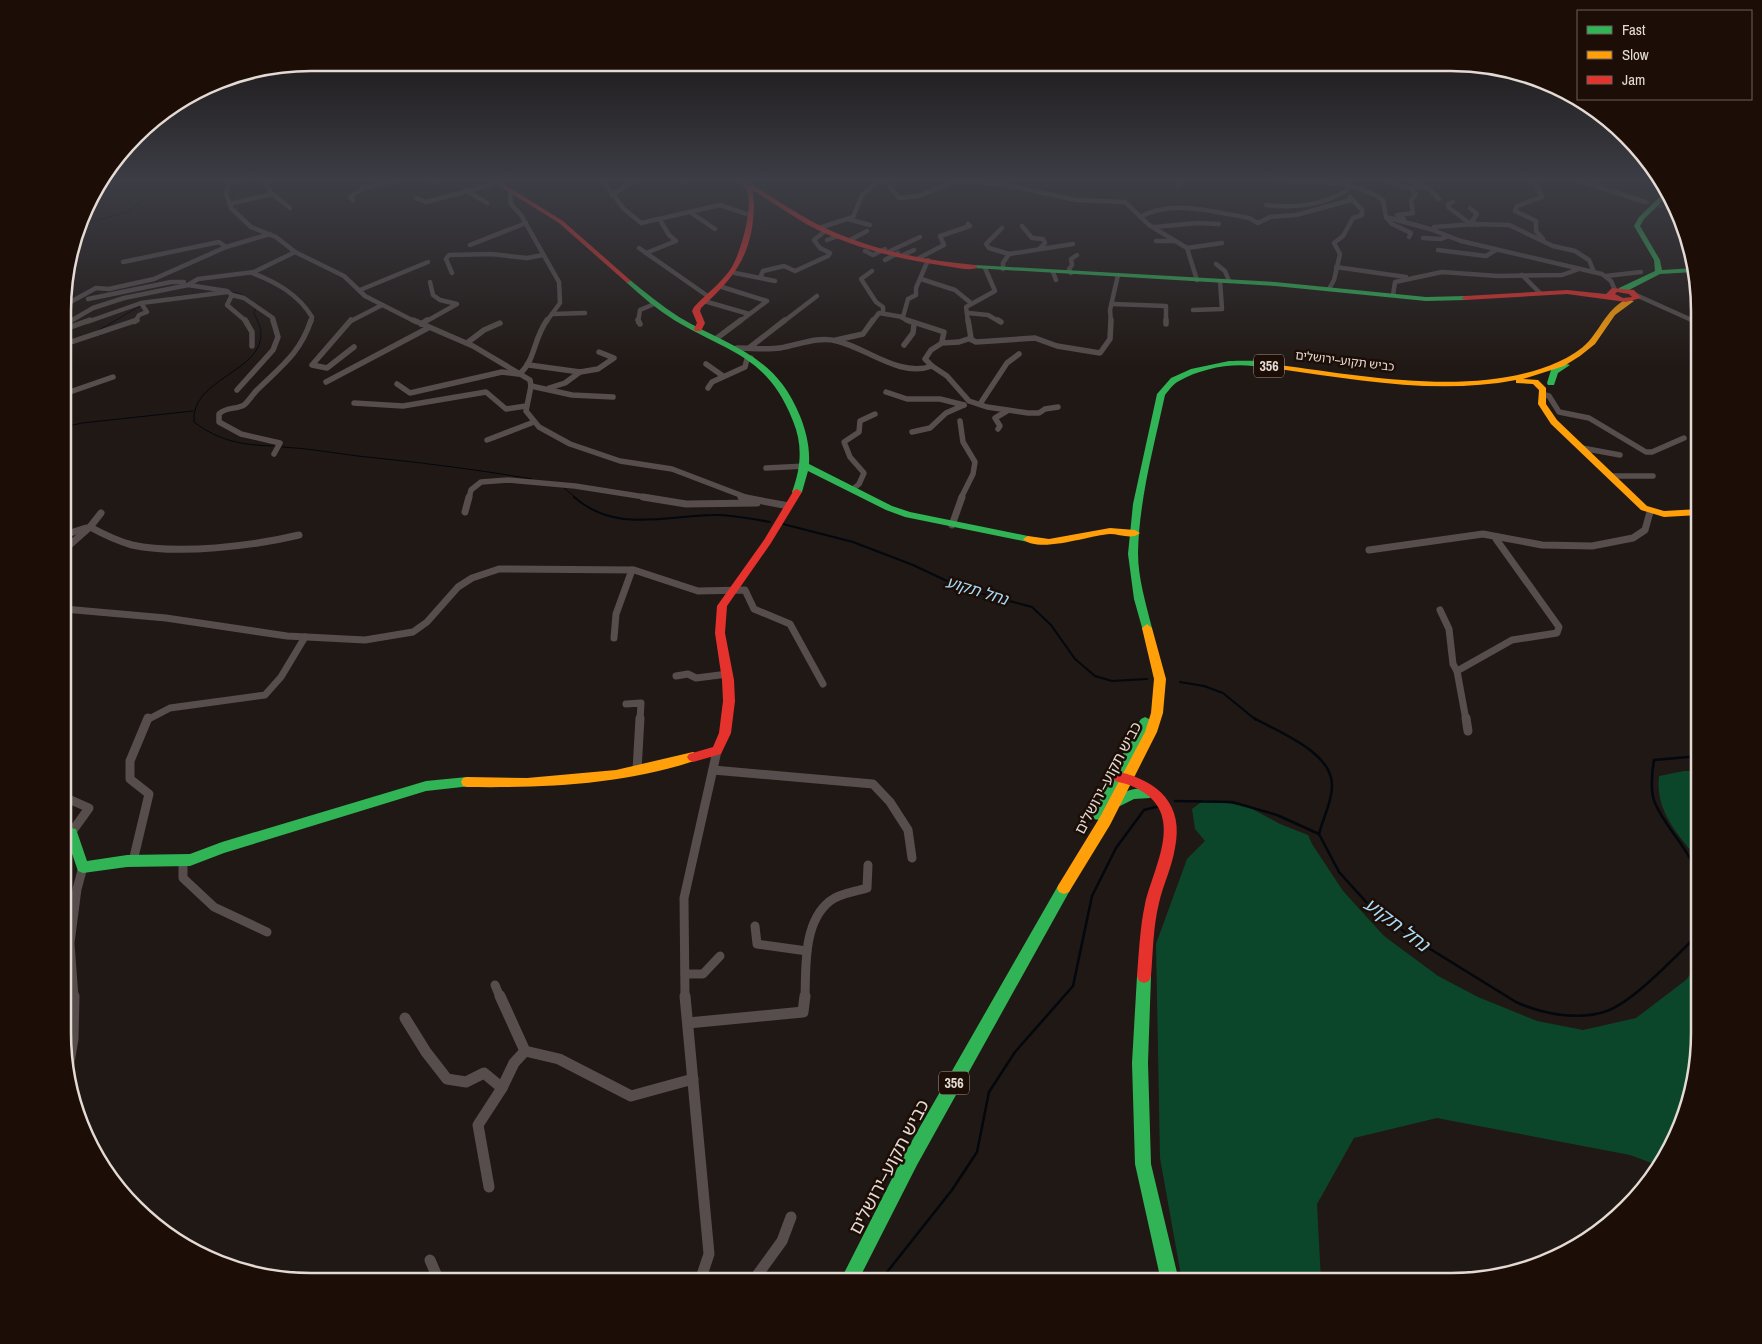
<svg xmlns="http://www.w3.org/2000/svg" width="1762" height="1344" font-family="'Archivo Narrow','Noto Sans Hebrew',sans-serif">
<rect width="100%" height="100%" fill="#201814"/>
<g fill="#0c462a">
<path d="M1684,771h15v89c-21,-25 -44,-49 -40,-84z"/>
<path d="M1204,800l43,6 33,18 28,11 4,9 31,47 41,45 54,40 40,21 59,24 46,9 53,-12 50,-38 13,-18v87l-19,79 -23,37 -27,-10 -193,-37 -83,20 -37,66 4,77h-139l-22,-123 -4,-214 31,-85 18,-18 -10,-12 -3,-20z"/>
</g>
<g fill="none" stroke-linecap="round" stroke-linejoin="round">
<g stroke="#03070e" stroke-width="1">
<path d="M83,224l45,-12 22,-17 -13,-12 -37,-1"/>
<path d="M232,292l9,2 11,7"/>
<path d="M171,297l42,-5"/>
<path d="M256,307l-2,6c2,5 6,12 7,18 4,41 -71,47 -67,91 25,19 48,23 79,24"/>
<path d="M99,330l43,-25"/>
<path d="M64,427l18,-4 111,-12"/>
<path d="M282,447c26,1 50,6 76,9 58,6 116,13 174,23"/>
<path d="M564,488l12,10"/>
</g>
<g stroke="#03070e" stroke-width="2">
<path d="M574,497c41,36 89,19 138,18 20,-1 39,4 58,7"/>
<path d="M783,524l70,18 60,23 51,24 68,18 19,18 24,34 20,17 17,5 35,-2"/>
<path d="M1180,682l24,4 19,7 33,27"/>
</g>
<g stroke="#03070e" stroke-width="2.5">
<path d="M1254,718c24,14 79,34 78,68 0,16 -9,32 -13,48l20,38 29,32 46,35 102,63c26,12 62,19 91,9 29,-11 68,-55 92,-77v-9"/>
<path d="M1699,756l-45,4c-2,12 -4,31 1,43 12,28 36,46 44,78"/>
<path d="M1175,801l57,1 45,13 42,19"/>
<path d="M880,1281l72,-91 25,-38 12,-60 26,-40 58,-66 19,-90 24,-48 28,-38 16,-4"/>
</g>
<path stroke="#3d3531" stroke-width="4.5" stroke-dasharray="4.5 2.5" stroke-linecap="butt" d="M1645,202l23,6"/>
<g stroke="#564d4c" stroke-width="4.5">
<path d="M229,180l-3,13 5,15 20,19 25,10 19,15 49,24 21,20 51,26"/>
<path d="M264,180l7,13 19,15"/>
<path d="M602,180l22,29 17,14 79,-18 30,10"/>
<path d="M885,180l14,18 20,-2 39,-16 49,5 69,15 49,2 24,23 38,23 10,32"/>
<path d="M1275,180c35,2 78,-1 108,20l3,17 44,12 31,12 141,33 9,7 4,9"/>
<path d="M1384,180l20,7h20"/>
<path d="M1411,180l19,10 9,9"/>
<path d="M1534,180l8,17 -25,9 -2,5 21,10v10l7,8"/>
<path d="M1578,180l67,22"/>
<path d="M229,182l16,-2"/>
<path d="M432,182l6,-2"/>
<path d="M684,183l4,-3"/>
<path d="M1178,185l4,-5"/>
<path d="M465,190l22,13"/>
<path d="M513,193l-3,1 1,10 10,11 38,67 1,21 -14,19"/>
<path d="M612,195l24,-15"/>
<path d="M416,198l10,4 71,-19"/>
<path d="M353,200l-3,-3 13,-9 37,-8"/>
<path d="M1453,202l-5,2v3l24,18"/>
<path d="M229,204l43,-10"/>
<path d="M1266,205c28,3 58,1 82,-16"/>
<path d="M1470,208l7,6 -5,7 5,4"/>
<path d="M1668,208l9,2"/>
<path d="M690,212l25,17"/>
<path d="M1140,217c33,-18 74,-5 109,1l9,5 12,-6 26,-2 55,-15"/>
<path d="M1386,217l6,7 19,9 -2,4"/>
<path d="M848,219l22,6"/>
<path d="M1404,219l-7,-4 16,-2 -2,-12 5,-7 -6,-6"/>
<path d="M1022,226l10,12 11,1 2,4 -5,5"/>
<path d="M1154,227l44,-4 21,1"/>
<path d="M819,228l34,-11 9,-22 18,-15"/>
<path d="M1002,228l-16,16 3,4 20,6 -6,9v6"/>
<path d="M1436,230l-2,-3 41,-3 34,1 44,21 22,5 14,9 5,12"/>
<path d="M1423,238l18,1 8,-3"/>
<path d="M827,240l11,-4"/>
<path d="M850,240l17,-9"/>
<path d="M1156,241h19"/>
<path d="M470,245l56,-22"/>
<path d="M639,248l70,49"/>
<path d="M1187,248l35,-5"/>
<path d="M1438,250l48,6 10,-6"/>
<path d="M865,251l8,4 12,-6"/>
<path d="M890,251l30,-14"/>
<path d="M646,253l30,-12 -7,-6 -9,-15"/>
<path d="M1009,254l64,-10"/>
<path d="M903,255l11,-5"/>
<path d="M919,258l25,-13 -4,-9 30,-10 -2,-2"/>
<path d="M885,260l13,-7"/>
<path d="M123,262l96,-20 7,5"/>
<path d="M1216,264l9,7 4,10"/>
<path d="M1336,267l70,10"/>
<path d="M872,271l-11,8 15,23 7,5v6"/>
<path d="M1053,272l3,8"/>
<path d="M252,273c24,9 46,21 60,44l-1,5"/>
<path d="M452,273l-6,-14 3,-4 42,-1 36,4 16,-3"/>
<path d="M735,273l40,8"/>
<path d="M1071,273l-2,-4 3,-4 -1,-6 6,-4"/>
<path d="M1522,275l18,18"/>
<path d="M1606,276l35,-4"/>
<path d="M760,278l3,-7 21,-5 11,5 33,-15 2,-3 -10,-5 -6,-8 11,-9"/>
<path d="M921,279l34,11 16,13"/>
<path d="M188,285l39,6 5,4 -5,10 20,17"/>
<path d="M722,287l45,14 -28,21"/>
<path d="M1329,289l5,-9 6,-26 -6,-11 9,-7 10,-18 9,-3v-5l-12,-13"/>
<path d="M360,290l68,-28"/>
<path d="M232,295l12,3 29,20v4"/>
<path d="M1393,295l2,-13 47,-10 56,4 64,-1 17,-6"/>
<path d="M1636,295l60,27"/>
<path d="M88,299l83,-17h13"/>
<path d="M704,301l45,13"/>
<path d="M1113,304l53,2v16"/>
<path d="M65,305l31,-17 13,1 45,-10 72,-32 44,-13"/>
<path d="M1193,310l29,-1 -2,-28"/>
<path d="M968,313l20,2 12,7"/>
<path d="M552,314l33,-1"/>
<path d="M901,317l9,5"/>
<path d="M69,322l24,-14 31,-10 64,-13 10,-6 56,-7 41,-20"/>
<path d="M87,322l54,-19 86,-11"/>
<path d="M135,322l4,-7 8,-3 -6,-9"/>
<path d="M349,322l33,-17"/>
<path d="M425,322l32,-18 -17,-4 -7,-5 -3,-13"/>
<path d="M638,322l2,-12 14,-6"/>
<path d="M783,322l34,-26"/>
<path d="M872,322l7,-9 24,4 5,-18 8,-4v-7l12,-28"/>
<path d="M968,322l-2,-15 29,-16 -10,-23"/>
<path d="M1111,322l-1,-12 8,-35"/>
</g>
<g stroke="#564d4c" stroke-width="5.5">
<path d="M245,320l7,12v14"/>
<path d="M351,320l-39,45 15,3 27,-21"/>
<path d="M413,320l60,26 57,34 1,6 -5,25 13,16 31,17 50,17 52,8 76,29"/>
<path d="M638,320l2,4"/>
<path d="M907,320l37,12 -2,9"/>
<path d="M998,320l3,2"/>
<path d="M1166,320v4"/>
<path d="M1693,320l6,3"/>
<path d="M65,324l6,-4"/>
<path d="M421,324l6,-4"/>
<path d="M65,329l25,-9"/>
<path d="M717,338l24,-18"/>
<path d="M970,339l6,3 59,-4 22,8 43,7 10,-14 1,-19"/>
<path d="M836,340l27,-6 10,-14"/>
<path d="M467,343l17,-13 16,-7"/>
<path d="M65,344l72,-24"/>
<path d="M904,345l9,-12 1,-9"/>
<path d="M737,348c14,0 29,2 43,0 19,-3 37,-12 57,-7 30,7 63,37 95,25l-7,-7 6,-9 11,-7 17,-1 12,-4 -3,-18"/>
<path d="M749,348l36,-28"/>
<path d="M706,364l17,12"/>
<path d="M529,365l51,7"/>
<path d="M932,366l15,10 22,25 18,6 41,6h11l6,-4 13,-2"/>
<path d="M520,374c16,-16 13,-34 27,-54"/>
<path d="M326,382l102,-54"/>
<path d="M397,384l13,9 92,-21 16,2"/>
<path d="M531,386l41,9 41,2"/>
<path d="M549,388l16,-5 15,-11 18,-3 16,-11 -15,-6"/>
<path d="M708,388l4,-6 33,-15 2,-8 4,-1"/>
<path d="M237,390l36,-40 5,-13 -5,-17"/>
<path d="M886,392l21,7h33l24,6"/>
<path d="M64,394l49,-17"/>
<path d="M1542,394l7,2 10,16 30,6 57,34h6l32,-14"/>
<path d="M354,403l49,3 83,-14 20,17 20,-3"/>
<path d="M980,404l27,-41 12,-9"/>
<path d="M960,421l3,21 12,20 -2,12 -12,24"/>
<path d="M998,429l2,-3 -5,-8 12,-7"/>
<path d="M912,432l18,-4 16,-15 18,-8"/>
<path d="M487,440l47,-18"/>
<path d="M1582,448l38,7"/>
<path d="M274,454l6,-11 -39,-9 -22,-12v-8c8,-8 17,-4 25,-9 4,-3 9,-11 13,-15 23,-23 43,-36 54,-70"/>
<path d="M766,468l40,-2"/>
<path d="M1613,476h40"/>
<path d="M853,489l6,-5 5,-11 -14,-16 -6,-15 15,-10 1,-11 15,-7"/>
<path d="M469,498l2,-8 10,-8 27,-2 67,6 76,12"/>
</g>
<g stroke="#564d4c" stroke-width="7">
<path d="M643,497l43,7 71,-1"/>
<path d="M741,497l48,9"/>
<path d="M465,512l4,-15"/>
<path d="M952,525l10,-28"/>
<path d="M90,527c13,7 27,14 42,18 47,10 121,1 167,-10"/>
<path d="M64,535l22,-7"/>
<path d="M64,550l26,-23 11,-14"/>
<path d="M1369,550l114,-16 59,11 50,1 41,-8 12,-8 5,-18"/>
<path d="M64,609l102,9 121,18 78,4 48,-8 14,-10 31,-35 14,-9 27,-9 135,1 64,21 47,-1 9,19 36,15 33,60"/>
<path d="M1440,610l9,19 4,35 4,7"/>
<path d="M614,638l2,-24 16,-44"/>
<path d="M676,676l12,-2 8,4 32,-4"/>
<path d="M626,704l15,-1 -1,17"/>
<path d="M147,720l23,-12 95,-13 16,-18 24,-40"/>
<path d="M1466,720l-9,-49 55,-31 45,-7 2,-6 -63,-88"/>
</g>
<g stroke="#564d4c" stroke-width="9">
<path d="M1466,718l2,13"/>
<path d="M637,770l3,-52"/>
<path d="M713,770l160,14 17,18 18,28 4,28"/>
<path d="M64,797l25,11 -18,25"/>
<path d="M133,861l16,-67 -19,-15v-18l18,-43"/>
<path d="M183,861v17l31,29 53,25"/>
<path d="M755,926l2,18 50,7"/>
<path d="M685,974h18l17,-18"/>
<path d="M495,985l5,12"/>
<path d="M74,997l-4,-54 7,-54 6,-22"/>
<path d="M685,997l-1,-99 33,-147"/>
<path d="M805,997c1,-30 -2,-75 25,-96 10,-8 25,-9 37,-13l1,-23"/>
</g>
<g stroke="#564d4c" stroke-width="11">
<path d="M500,996l25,55 34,8 72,37 62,-17"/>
<path d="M685,996l24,258 -9,27"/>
<path d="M405,1018l21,34 21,27 19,3 18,-9 18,15"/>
<path d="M688,1023l115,-11 2,-16"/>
<path d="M68,1068l5,-29 1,-43"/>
<path d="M489,1187l-11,-62 24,-37 12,-25 11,-12"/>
<path d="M430,1260l9,21"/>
<path d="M753,1281l29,-40 9,-24"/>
</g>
<g fill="#30b455" fill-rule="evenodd">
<path d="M1666,191l3,4 -25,24 -4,7 20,34 2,10 32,-2v4l-34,2 -35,18h-6v-4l36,-17 -1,-11 -20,-34 5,-9z"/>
<path d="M975,265l300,17 151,15 39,-1 4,2 -4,2 -39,1 -151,-15 -302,-18v-2z"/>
<path d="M626,280h4c16,13 32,26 49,37 51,30 96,37 121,99 6,15 10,31 9,48l83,42 18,6 118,24 5,3 -5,3 -123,-25 -19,-7 -78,-39 -6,21 -5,3 -3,-1 -2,-2c9,-24 11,-47 1,-71 -26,-66 -64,-68 -119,-101 -17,-11 -33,-24 -48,-38z"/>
<path d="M1229,361c14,0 42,-2 54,6 -7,5 -21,-1 -30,-1 -24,-3 -53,3 -74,15 -6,3 -10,9 -14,14 -11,51 -26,105 -27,158 0,25 8,51 14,75l-5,4 -4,-1 -9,-32 -6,-45 5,-50 24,-110 14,-16 20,-9z"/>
<path d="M1563,363l7,2 -12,8 -4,12h-6l-1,-2 4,-13z"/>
<path d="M1145,717l4,2 2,3 -37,76c12,-7 22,-12 36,-8l2,4 -2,4 -16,1 -20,10 -5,-2 -5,12 -5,1 -5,-1 -1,-4 1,-4 45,-89 2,-3z"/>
<path d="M467,777l4,1 2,4 -2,4 -45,5 -202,62 -34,13 -63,1 -44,6 -5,-2 -11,-32h-4l1,-10 7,-1 5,1 11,32 40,-6 63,-1 32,-12 204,-61z"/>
<path d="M1064,882l5,2 2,4 -2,4 -152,273 -59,116h-18l65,-128 154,-269z"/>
<path d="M1144,969l5,2 2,5 -3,87 3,101 28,117h-18l-26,-117 -3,-101 5,-87 2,-5z"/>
</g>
<g fill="#ff9f0a" fill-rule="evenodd">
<path d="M1627,299l7,2 -19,14 -20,29 -15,12 -16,10 -41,13 15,1 8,8v16l11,16 90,86 17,5 35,-2v6l-35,2 -23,-7 -90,-86 -13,-20 1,-14 -6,-6 -17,-1v-3c-78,15 -159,0 -237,-11l-4,-2 4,-2c84,11 199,33 279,-3 11,-5 23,-12 31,-21 13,-15 19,-33 38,-42z"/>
<path d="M1110,528l25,2 5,3c-7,7 -21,1 -30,1 -20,1 -71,20 -87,5l5,-3 21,3z"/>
<path d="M1147,624l5,4 14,51 -3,34 -6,19 -47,93 -41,67 -5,2 -5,-2 -2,-4 2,-4 41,-67 45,-85 6,-19 3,-34 -12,-51z"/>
<path d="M693,752l4,2 2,3 -2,3c-74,25 -153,28 -230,27l-4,-1 -2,-4 2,-4 4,-1 60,1 89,-8z"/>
</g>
<g fill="#e5322d" fill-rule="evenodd">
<path d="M490,180h7l66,41 67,59v2h-4l-67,-59z"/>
<path d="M736,180h8c23,13 45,29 69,42 50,26 106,38 162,43l3,2c-7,5 -24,0 -33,-1 -47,-7 -95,-19 -137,-41 -19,-11 -37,-24 -56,-35 3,10 2,21 1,31 -5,41 -23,60 -52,87l-1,3 5,12 -4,8h-6l-1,-2 3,-6 -5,-12 2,-4c12,-13 26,-23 36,-37 10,-14 24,-64 17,-79 -3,-5 -7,-8 -11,-11z"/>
<path d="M1612,288l22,2 7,8 -15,4 -59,-8 -102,6 -4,-2 4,-2 102,-6 39,4zM1617,292l12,2 3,3 -9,1 -8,-4z"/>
<path d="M797,489l5,3 -31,51 -44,63 -2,27 9,47 1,21 -4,32 -10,21 -28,8 -4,-2 -2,-3 2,-3 24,-7 6,-14 4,-32 -1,-21 -7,-47 2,-27 47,-66 30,-50z"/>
<path d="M1119,772c40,9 65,33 56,76 -3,19 -12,37 -16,55 -6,24 -6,49 -8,73l-2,5 -5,2 -5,-2 -2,-5c2,-24 3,-49 8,-72 9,-39 42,-91 -9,-116 -7,-4 -14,-5 -21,-7l-2,-4 2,-4z"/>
</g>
</g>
<linearGradient id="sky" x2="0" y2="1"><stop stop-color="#120d0b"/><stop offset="0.49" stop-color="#3c3d45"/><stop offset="1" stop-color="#3c3d45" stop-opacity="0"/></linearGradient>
<rect width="1762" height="368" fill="url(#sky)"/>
<g text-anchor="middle" stroke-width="5" stroke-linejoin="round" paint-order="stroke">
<g font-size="12" fill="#e4dad4" stroke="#1c0e07">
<text transform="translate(1345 361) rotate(7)" y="4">כביש תקוע–ירושלים</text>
</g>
<g fill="#1c0e07" stroke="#a89d96" stroke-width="1">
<rect x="1254" y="354.5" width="30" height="23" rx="4"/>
<rect x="939" y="1071.5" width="30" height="23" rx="4"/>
</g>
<g font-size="14" font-weight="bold" fill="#e4dad4">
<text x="1269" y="371">356</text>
<text x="954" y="1088">356</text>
</g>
<g font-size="15" fill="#e4dad4" stroke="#1c0e07">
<text transform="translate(1108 778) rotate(-62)" y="5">כביש תקוע–ירושלים</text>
</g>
<g font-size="16" font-style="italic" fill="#a6dbf9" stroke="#1c0e07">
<text transform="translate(977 590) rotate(17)" y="6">נחל תקוע</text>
</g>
<g font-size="18" fill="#e4dad4" stroke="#1c0e07">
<text transform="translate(889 1167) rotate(-62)" y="6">כביש תקוע–ירושלים</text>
</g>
<g font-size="19" font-style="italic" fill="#a6dbf9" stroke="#1c0e07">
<text transform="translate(1397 924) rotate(37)" y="7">נחל תקוע</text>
</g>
</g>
<path d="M0 0H1762V1344H0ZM311 71H1451A240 240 0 0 1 1691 311V1033A240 240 0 0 1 1451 1273H311A240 240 0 0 1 71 1033V311A240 240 0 0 1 311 71Z" fill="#1c0e07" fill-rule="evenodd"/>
<path fill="none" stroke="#e4dad4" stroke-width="2.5" d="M311 71H1451A240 240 0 0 1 1691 311V1033A240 240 0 0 1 1451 1273H311A240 240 0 0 1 71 1033V311A240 240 0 0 1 311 71Z"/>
<rect x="1577" y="10" width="175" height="90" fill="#1c0e07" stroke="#6c6059"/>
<rect x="1587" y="26" width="25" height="8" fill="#30b455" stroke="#6c6059"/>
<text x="1622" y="35" font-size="15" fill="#e4dad4">Fast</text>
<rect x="1587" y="51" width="25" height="8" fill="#ff9f0a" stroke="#6c6059"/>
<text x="1622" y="60" font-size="15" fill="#e4dad4">Slow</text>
<rect x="1587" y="76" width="25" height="8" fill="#e5322d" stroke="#6c6059"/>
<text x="1622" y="85" font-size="15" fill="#e4dad4">Jam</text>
</svg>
